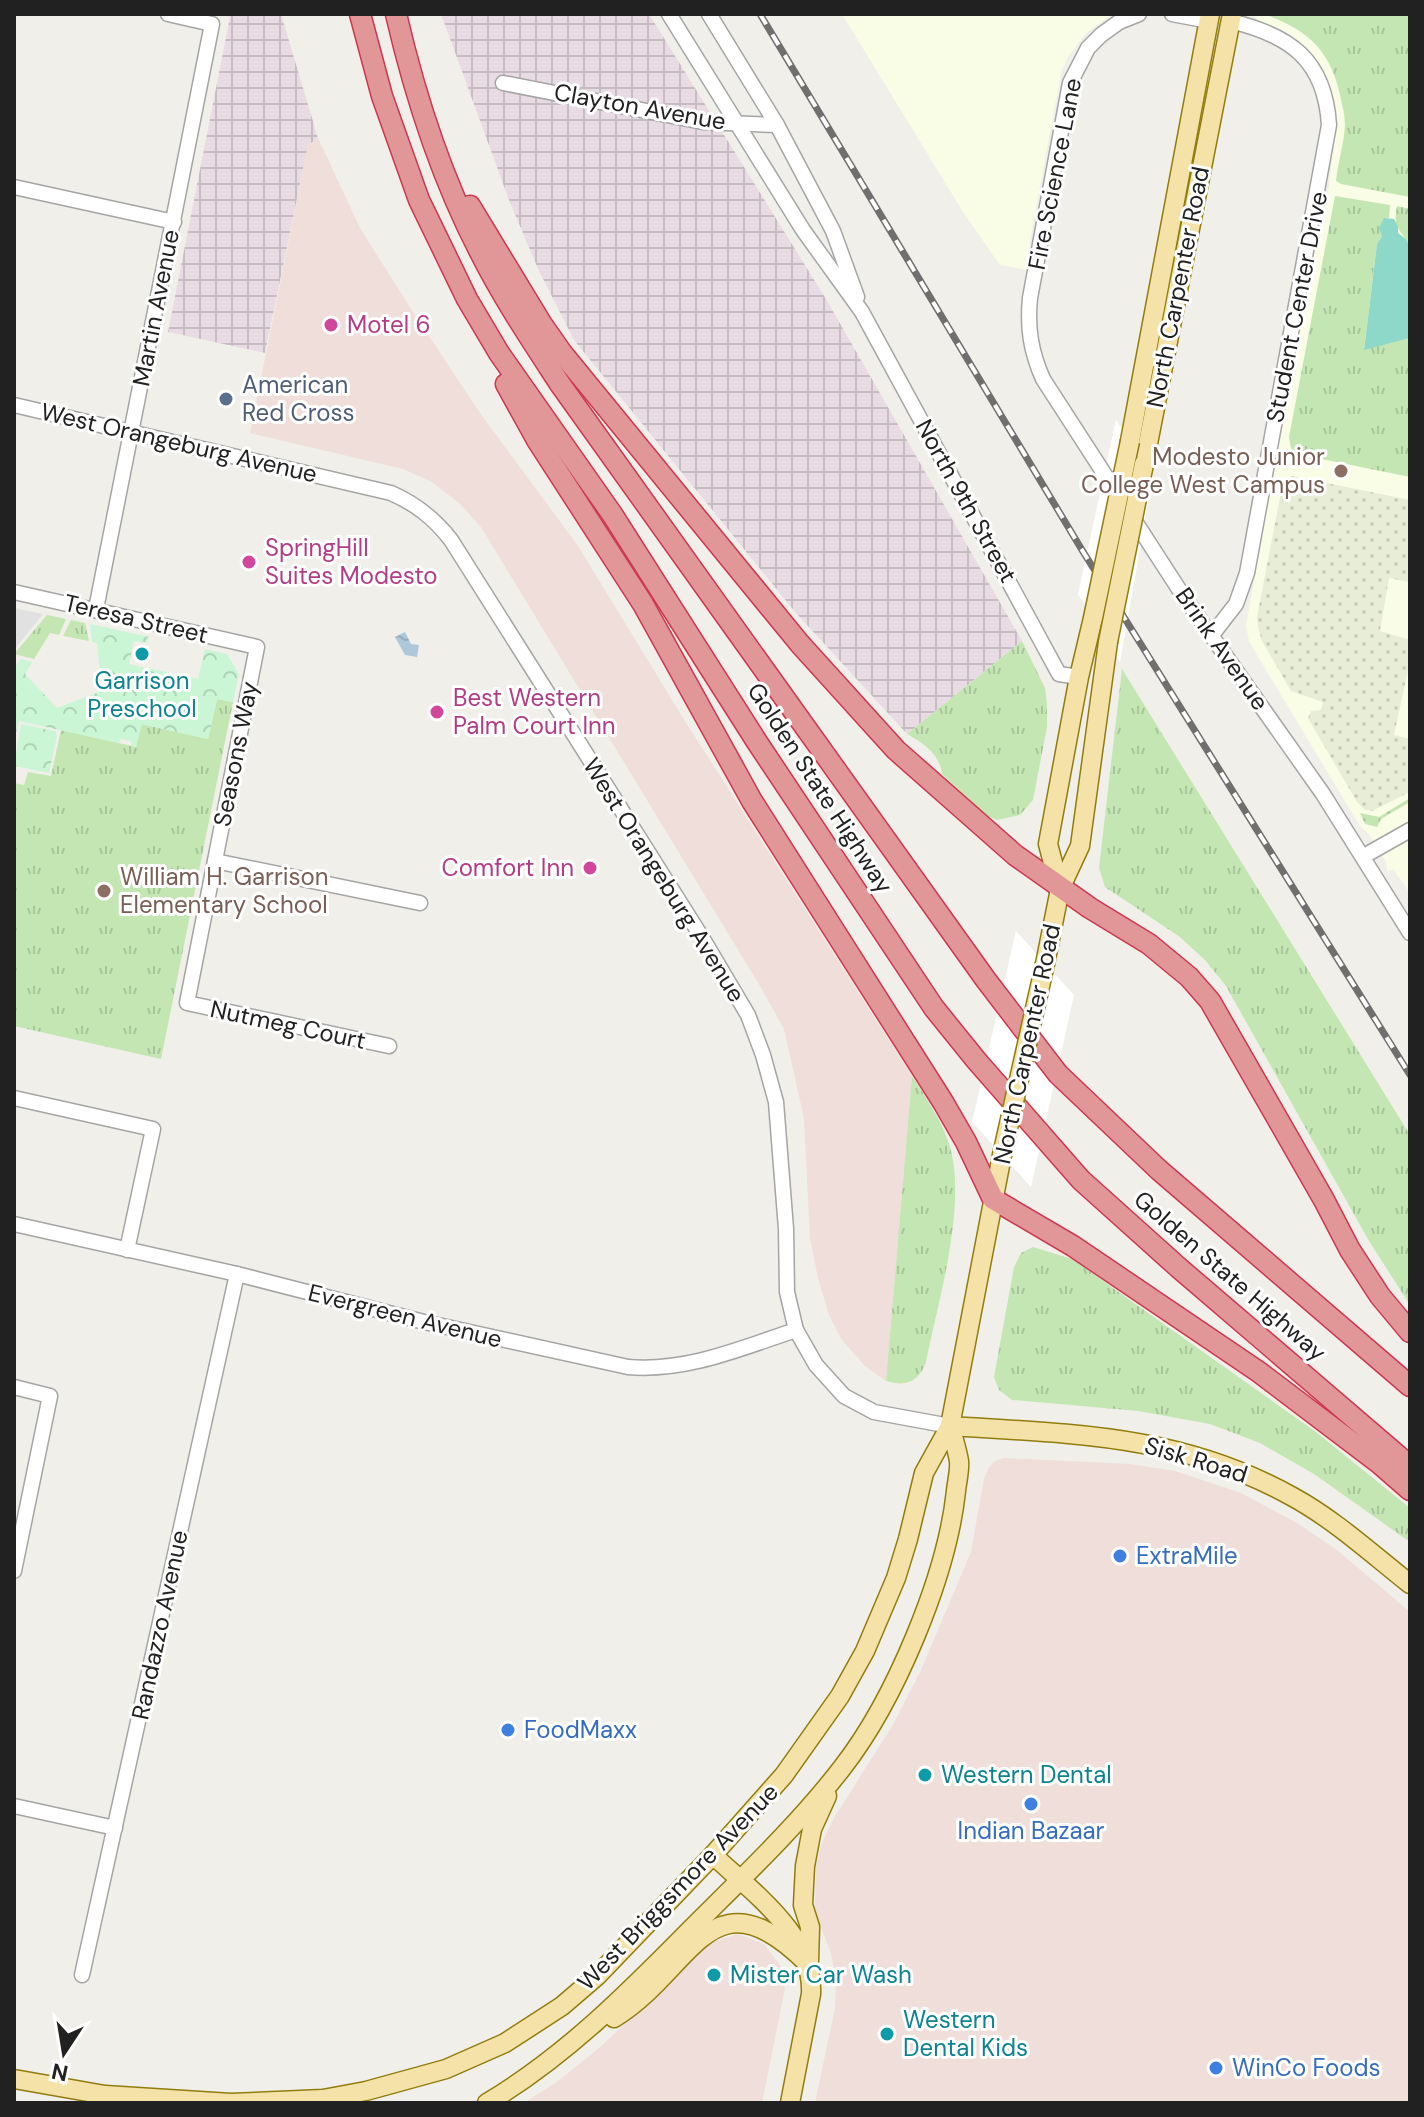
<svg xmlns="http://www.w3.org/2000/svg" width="1424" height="2117" font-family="'DM Sans',sans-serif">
<defs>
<pattern id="industrial-grid" width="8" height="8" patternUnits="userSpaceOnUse" patternTransform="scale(2)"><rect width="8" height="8" fill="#e9dbe4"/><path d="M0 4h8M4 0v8" fill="none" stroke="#c8bcc3"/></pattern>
<pattern id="farmland-dots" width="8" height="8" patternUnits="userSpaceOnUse" patternTransform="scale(2)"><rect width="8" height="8" fill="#e7edd6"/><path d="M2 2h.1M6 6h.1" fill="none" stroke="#c6cbb7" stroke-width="1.8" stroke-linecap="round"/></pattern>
<pattern id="grass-tufts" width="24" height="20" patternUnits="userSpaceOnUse" patternTransform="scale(2)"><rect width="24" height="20" fill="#c3e6b3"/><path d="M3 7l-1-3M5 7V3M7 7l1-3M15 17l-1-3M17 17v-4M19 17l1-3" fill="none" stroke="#a7c59a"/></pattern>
<pattern id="park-crowns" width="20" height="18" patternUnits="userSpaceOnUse" patternTransform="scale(2)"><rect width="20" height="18" fill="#caf6d6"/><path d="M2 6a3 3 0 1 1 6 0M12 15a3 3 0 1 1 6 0" fill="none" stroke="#add3b7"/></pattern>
<pattern id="garden-dots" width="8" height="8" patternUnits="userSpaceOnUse" patternTransform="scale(2)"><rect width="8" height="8" fill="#c3e6b3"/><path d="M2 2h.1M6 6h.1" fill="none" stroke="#a7c59a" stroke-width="1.8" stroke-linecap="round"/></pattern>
<pattern id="water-ripples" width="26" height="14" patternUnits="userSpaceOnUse" patternTransform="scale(2)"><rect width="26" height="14" fill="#adc8da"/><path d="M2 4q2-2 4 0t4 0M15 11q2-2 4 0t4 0" fill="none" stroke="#95acbb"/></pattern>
</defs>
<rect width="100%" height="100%" fill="#f1efe9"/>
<g fill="#efdeda">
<path d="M318,138l42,90 51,81 69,104 98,133 105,172 229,358 -26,305 -21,-15 -23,-26 -13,-25 -11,-37 -8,-40 -6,-120 -20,-89 -24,-43 -279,-459 -21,-23 -28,-22 -29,-13 -153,-36 58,-288z"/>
<path d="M1004,1458l126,6 45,7 66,22 56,30 40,27 73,62v491h-595l20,-95 1,-28 -5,-27 -15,-38 -1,-12 1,-37 5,-21 13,-27 60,-95 27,-53 50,-118 13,-73 5,-12 6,-6z"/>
<path d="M738,1934l26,10 16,21 5,23 -23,115h-238l33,-21 42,-34 53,-49 48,-53z"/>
</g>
<g fill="url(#industrial-grid)">
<path d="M218,14h63l37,124 -10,7 -43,208 -97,-21 62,-315z"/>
<path d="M441,14h208l177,285 196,342 -115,93 -111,-121 -222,-273 -35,-69 -30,-71z"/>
</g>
<g fill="#f9fde5">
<path d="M842,14h271l-26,18 -20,26 -6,15 -31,167 -2,30 -28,-5 -37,-53z"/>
<path d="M1252,14h158v879l-17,-24 -6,3 -1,-10 -18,-29 -8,-7 -100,-166 -11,-19 -3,-15 52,-293 31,-147 7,-66 -9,-41 -9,-16 -22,-24 -36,-18z"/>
</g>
<path fill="url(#farmland-dots)" d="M1292,476l118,24v82l-21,-4 -9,53 30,9v21l-16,74 16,4v53l-38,19 -7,-1 -8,-8 -49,-84 3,-7 10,-1 2,-8 -32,-11 -29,-50 -4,-14 -1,-10 25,-130z"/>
<g fill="url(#grass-tufts)">
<path d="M1264,14h146v183l-69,-13 -5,-3c2,-19 8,-37 9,-56 0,-10 -3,-20 -5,-30 -10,-46 -33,-65 -76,-81z"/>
<path d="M1335,196l55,9 -1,13h-5l-2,18 -5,8 -13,105 46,-11v139l-108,-22 -11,-6 -2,-12z"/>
<path d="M1397,206l13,3v38c-8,-18 -18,-17 -13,-41z"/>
<path d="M47,615l19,4 -7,16 -9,-2 -16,26 -20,-5z"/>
<path d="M71,620l14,3 4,18 -26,-5z"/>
<path d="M1022,641l23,47 2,17v22l-14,73 -13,15 -23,5 -10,-4 -45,-42c-2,-20 -19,-31 -35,-40z"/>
<path d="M1122,669l288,466v170l-41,-64 -143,-255 -21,-26 -25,-23 -75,-50 -6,-19z"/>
<path d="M217,699l16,3 -72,357 -147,-33v-243l10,2 4,-13 23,4 10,-46 75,17 5,-23 67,15z"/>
<path d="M912,1076c14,22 31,46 38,71 17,60 -12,154 -24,215 -7,20 -20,25 -40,19z"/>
<path d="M1033,1247l39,12 244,173 94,76v34l-96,-68 -54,-31 -50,-19 -72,-13 -126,-11 -13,-10 -5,-13 20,-110 7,-14z"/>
</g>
<g fill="url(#park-crowns)">
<path d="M90,624l59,13 -2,6 -13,-2 -5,23 69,15 7,-30 22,5 12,20 -6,28 -16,-3 -9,40 -66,-15 -6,23 -5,-1v-5l-11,-2 -1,4 -100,-22 -5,21v-74l7,-9 11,3 -7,12 32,34 45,-17 -5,-48 -5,-1z"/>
<path d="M21,724l34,7 2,5 -8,37 -35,-7z"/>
</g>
<path fill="url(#garden-dots)" d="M1410,798v4l-29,17 -4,8 -12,-3 -5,-11 19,4z"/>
<path fill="#8ed8c9" d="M1384,218l10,1 4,7v7l8,6 4,8v91l-46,12 13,-106 5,-8 -3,-8z"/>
<path fill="#e1e1e1" d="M14,608l29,6 -29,36z"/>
<path fill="url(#water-ripples)" d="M405,632l6,12 8,1 -2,12 -12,-2 -10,-18z"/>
<g fill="#fff">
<path d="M1116,420l37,56 -33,186 -42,-68z"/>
<path d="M1016,931l58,64 -43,192 -59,-65z"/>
</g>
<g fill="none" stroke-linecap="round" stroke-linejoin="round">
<g stroke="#a5a5a5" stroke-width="17">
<g id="minor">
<path d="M669,14l134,216 59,82 197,362 20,3"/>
<path d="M709,14l68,111 56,106 24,66"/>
<path d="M1139,14l-20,8 -18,13 -13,13 -18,35 -40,215c-3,30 1,54 13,81l139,215 141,200 87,139"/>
<path d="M1172,14l37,7"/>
<path d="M503,83l200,39 74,3"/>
<path d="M14,187l160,35"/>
<path d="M14,405l377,88c25,11 43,25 60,47l252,399 45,76 15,40 13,47 10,127 1,63 9,38 20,35 28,31 30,16 76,14"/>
<path d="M14,592l243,55 -70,356 202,43"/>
<path d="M96,609l116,-585 -44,-10"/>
<path d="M1212,635l24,-31 11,-31 82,-448c-4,-65 -39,-90 -99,-104"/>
<path d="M1364,856l46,-26"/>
<path d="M215,861l205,42"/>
<path d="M14,1098l139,31 -26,121"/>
<path d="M14,1224l223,50 187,48 204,45c59,5 113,-19 168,-37"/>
<path d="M14,1387l36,9 -36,175"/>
<path d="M14,1806l101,22"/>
<path d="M82,1975l155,-701"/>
</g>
</g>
<g stroke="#917d0d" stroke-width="21">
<g id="major">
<path d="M1130,441l80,-427"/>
<path d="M1144,464l88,-450"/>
<path d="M1060,889l-12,-45 31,-167 14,-59"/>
<path d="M1045,964l15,-75 20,-43 28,-204"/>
<path d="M950,1426c123,8 231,8 343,71 42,23 79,57 117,87"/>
<path d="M713,1855c39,37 101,80 98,139l-21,109"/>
<path d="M809,1961l1,-34 -7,-22 2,-39 7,-37 15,-33"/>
<path d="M614,2018c80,-49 96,-152 194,-54"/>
<path d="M14,2079l91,16 126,8 92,-4 43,-8 80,-22 59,-26 57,-37 35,-30 116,-121 71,-80 56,-79 25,-45 31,-73 12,-39 16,-66 26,-47 52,-271"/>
<path d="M487,2103c79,-47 142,-111 206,-176 51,-51 105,-102 149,-159 53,-68 105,-192 114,-277 1,-10 4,-21 3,-30 -2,-12 -6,-24 -9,-35"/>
</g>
</g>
<g stroke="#cd374f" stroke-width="23">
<g id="highway">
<path d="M360,14l22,82 37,104 48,99 32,54 113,161 145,228 177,266 42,52 105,120 98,88 231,198"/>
<path d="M396,14c19,82 45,163 84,238 23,46 52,89 80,132l426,596 72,94 101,96 251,216"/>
<path d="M470,206l71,117 21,30 238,291 96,106 119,105 75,53 59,36 40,33 21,24 114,199 26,50 30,46 30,36"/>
<path d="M506,384l31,56 106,164 109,197 191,301 23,40 27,57 80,47 186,126 120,91 31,27"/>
</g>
</g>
<use href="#minor" stroke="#fff" stroke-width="14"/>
<use href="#major" stroke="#f5e2a9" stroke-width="18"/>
<use href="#highway" stroke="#e19798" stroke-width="20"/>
<g stroke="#6f6f6f" stroke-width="7">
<path id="rail" d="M760,14l322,536 328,525"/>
</g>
<use href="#rail" stroke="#fff" stroke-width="4" stroke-dasharray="12" stroke-linecap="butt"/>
<g stroke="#917d0d" stroke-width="21" stroke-linecap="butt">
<g id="major-bridge">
<path d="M1093,618l37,-177"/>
<path d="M1108,642l36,-178"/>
<path d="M1002,1155l43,-191"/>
</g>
</g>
<use href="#major-bridge" stroke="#f5e2a9" stroke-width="18"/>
</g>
<g fill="#d1479c" stroke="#fff" stroke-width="3">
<circle cx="331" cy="325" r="8"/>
<circle cx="249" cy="562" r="8"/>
<circle cx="437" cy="712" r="8"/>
<circle cx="590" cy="868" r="8"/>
</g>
<circle fill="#5c6f8a" stroke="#fff" stroke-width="3" cx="226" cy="399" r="8"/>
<g fill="#8d6e63" stroke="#fff" stroke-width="3">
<circle cx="1341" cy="471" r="8"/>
<circle cx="104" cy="891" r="8"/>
</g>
<g fill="#0f9aa8" stroke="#fff" stroke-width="3">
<circle cx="142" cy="654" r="8"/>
<circle cx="925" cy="1775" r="8"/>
<circle cx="714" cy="1975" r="8"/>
<circle cx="887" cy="2034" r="8"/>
</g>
<g fill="#3f7fe0" stroke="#fff" stroke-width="3">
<circle cx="1120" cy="1556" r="8"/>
<circle cx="508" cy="1730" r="8"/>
<circle cx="1031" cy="1804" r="8"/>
<circle cx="1216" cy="2068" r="8"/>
</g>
<g text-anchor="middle" stroke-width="6" stroke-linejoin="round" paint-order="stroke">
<g font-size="24" fill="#212121" stroke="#fff">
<text transform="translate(640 107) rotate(10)" y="8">Clayton Avenue</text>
<text transform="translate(1055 174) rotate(-79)" y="8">Fire Science Lane</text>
<text transform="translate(1178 287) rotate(-79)" y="8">North Carpenter Road</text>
<text transform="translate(1297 307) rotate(-79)" y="8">Student Center Drive</text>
<text transform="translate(156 308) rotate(-79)" y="8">Martin Avenue</text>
<text transform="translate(179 443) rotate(13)" y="8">West Orangeburg Avenue</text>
<text transform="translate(966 501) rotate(61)" y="8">North 9th Street</text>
<text transform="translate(136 619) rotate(13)" y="8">Teresa Street</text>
<text transform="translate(1222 649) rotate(55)" y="8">Brink Avenue</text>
<text transform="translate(236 754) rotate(-79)" y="8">Seasons Way</text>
<text transform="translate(820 788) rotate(57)" y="8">Golden State Highway</text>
<text transform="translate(664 880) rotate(58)" y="8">West Orangeburg Avenue</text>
<text transform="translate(288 1025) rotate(12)" y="8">Nutmeg Court</text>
<text transform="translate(1027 1044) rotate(-78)" y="8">North Carpenter Road</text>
<text transform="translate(1230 1276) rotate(41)" y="8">Golden State Highway</text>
<text transform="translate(405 1316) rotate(14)" y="8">Evergreen Avenue</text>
<text transform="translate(1196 1460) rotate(17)" y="8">Sisk Road</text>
<text transform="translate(160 1625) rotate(-78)" y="8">Randazzo Avenue</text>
<text transform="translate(678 1887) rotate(-46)" y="8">West Briggsmore Avenue</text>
</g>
<g font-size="24" fill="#b23c85" stroke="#fff" text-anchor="start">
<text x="347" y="333">Motel 6</text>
<text x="265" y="556">SpringHill<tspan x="265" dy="28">Suites Modesto</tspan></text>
<text x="453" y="706">Best Western<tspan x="453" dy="28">Palm Court Inn</tspan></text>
<text x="574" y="876" text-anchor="end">Comfort Inn</text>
</g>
<g font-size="24" fill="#4e5e75" stroke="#fff" text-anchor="start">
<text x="242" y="393">American<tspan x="242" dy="28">Red Cross</tspan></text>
</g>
<g font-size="24" fill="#785e54" stroke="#fff" text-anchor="end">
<text x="1325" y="465">Modesto Junior<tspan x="1325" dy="28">College West Campus</tspan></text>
<text x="120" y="885" text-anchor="start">William H. Garrison<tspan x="120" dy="28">Elementary School</tspan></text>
</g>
<g font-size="24" fill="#0d838f" stroke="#fff" text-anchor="start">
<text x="142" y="689" text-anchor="middle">Garrison<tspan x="142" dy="28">Preschool</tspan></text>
<text x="941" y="1783">Western Dental</text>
<text x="730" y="1983">Mister Car Wash</text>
<text x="903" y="2028">Western<tspan x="903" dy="28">Dental Kids</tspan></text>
</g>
<g font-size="24" fill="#366cbe" stroke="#fff" text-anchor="start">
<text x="1136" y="1564">ExtraMile</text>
<text x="524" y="1738">FoodMaxx</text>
<text x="1031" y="1839" text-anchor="middle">Indian Bazaar</text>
<text x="1232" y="2076">WinCo Foods</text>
</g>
</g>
<rect width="1424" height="2117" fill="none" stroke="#212121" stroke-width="32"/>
<g transform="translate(64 2053) rotate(192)" stroke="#ffffff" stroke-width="6" paint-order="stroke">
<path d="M0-6L14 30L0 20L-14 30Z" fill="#212121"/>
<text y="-12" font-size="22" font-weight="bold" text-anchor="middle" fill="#212121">N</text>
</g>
</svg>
